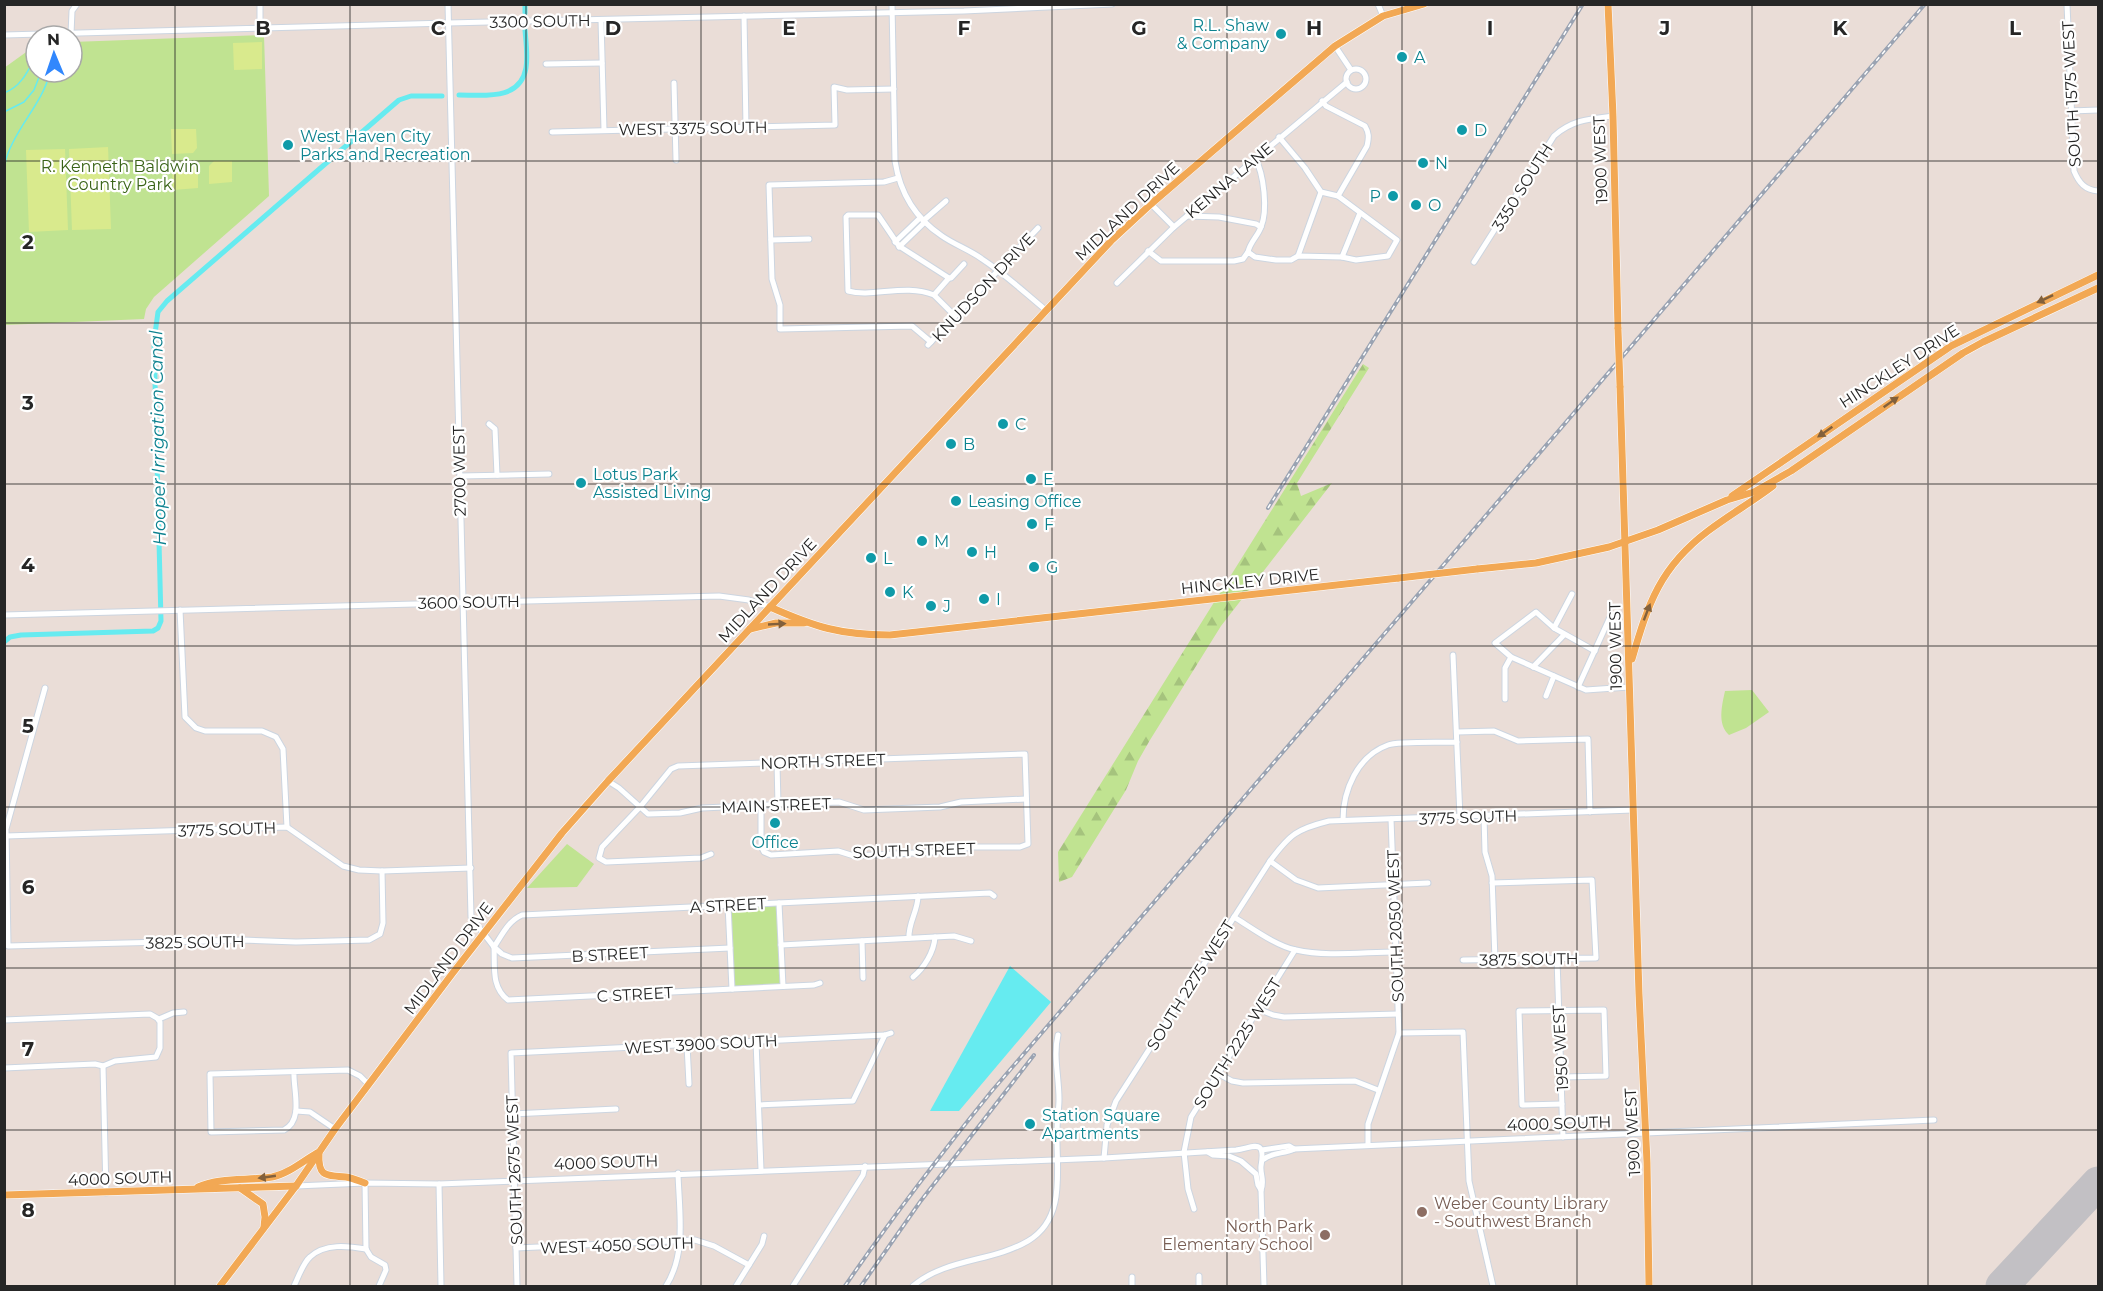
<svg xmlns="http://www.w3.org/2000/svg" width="2103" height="1291" font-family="Montserrat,sans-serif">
<defs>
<pattern id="forest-firs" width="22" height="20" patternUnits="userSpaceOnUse" patternTransform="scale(1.5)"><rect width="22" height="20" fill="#c0e391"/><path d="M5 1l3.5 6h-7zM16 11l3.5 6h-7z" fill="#a5c37d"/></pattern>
</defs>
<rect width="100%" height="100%" fill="#eaddd7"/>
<path fill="url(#forest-firs)" d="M1363,364l6,4 -72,115 4,13 31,-13 -111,143 -71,114 -12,21 -12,29 -54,87 -13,5 -1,-30z"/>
<g fill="#c0e391">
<path d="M264,35l5,161 -115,101 -8,12 -2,10 -139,6 -1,-257 32,-23v27h36v-30z"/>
<path d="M1752,690l17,22 -23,16 -17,7c-12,-11 -7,-30 -4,-44z"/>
<path d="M567,844l27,20 -17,23 -50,1z"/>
<path d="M778,906l3,78 -49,3 -3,-80z"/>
</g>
<g fill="#d9ea8d">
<path d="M262,42v27l-28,1 -1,-27z"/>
<path d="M171,129h25l1,19 -4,5 -21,1z"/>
<path d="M108,147l3,82 -39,1 -3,-81z"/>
<path d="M65,149l3,81 -39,2 -3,-82z"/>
<path d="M214,161h18v21l-23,2v-18z"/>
<path d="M192,164l6,5v19l-25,2 -1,-25z"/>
</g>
<path fill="#66ebf0" d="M1010,966l41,36 -92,109h-29z"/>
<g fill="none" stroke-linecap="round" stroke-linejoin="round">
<g stroke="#66ebf0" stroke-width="1.5">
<path d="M4,93c17,-6 24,-22 32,-37"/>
<path d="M4,112l20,-10 10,-12 7,-18"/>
<path d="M4,190c1,-11 -1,-24 3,-34 10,-30 36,-53 43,-84"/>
</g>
<g stroke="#66ebf0" stroke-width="5">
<path d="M525,4v9"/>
<path d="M459,95c25,0 61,6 67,-27 2,-12 0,-26 -1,-38"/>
<path d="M4,642l6,-5 11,-2 132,-4 5,-3 3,-7 -7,-280 4,-29 9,-11 232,-201 12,-4h31"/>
</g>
<path stroke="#c2c0c4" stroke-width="33" d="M2002,1286l96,-103"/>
<g stroke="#ccd5e0" stroke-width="7">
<g id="minor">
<path d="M260,4v24"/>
<path d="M448,4l23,913 23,30c8,-12 14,-26 28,-32l468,-22 4,3"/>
<path d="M892,4l3,157c5,32 20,57 47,75 13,9 28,14 40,23 23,15 43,34 65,52"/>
<path d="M1378,4l5,12"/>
<path d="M2067,4l7,167c5,12 11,19 24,20"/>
<path d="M744,16l2,111"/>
<path d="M601,20l3,110"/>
<path d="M71,34l1,-23 5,-7"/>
<path d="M4,35l444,-12 516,-12 148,-7"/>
<path d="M1335,46l16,24"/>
<path d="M546,64l56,-1"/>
<circle cx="1356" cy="79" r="10"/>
<path d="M674,83l2,77"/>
<path d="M1322,101l4,5 39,20c4,7 4,11 2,20l-29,50"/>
<path d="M2071,111l27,-1"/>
<path d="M552,132l283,-7 -1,-38 13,3 47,-1"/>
<path d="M898,178l-14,4 -115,3 3,94 8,26v24l132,-3 19,16"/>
<path d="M1151,204l23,23"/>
<path d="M848,215h30l21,31 50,32 -15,17c-29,-12 -61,3 -86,-4l-2,-74z"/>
<path d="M1187,216l32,1 37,7 5,3"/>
<path d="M923,221l23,-20"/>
<path d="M771,240l38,-1"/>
<path d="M895,242l25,-24"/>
<path d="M899,247l26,-25"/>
<path d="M1148,251l13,10h73l9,-2 5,-7 7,5 21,3h15l7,-4 44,1 14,3 32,-4 9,-16 -59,-44 -17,-4 -16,-24 -26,-31"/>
<path d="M1248,252c2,-10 10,-16 13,-25 7,-17 3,-53 -6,-69"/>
<path d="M1298,256l23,-64"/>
<path d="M1342,257l18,-44"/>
<path d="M1474,262l80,-126c18,-16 35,-17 59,-20"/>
<path d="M949,278h2l13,-14"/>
<path d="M1117,283l57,-56 173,-145"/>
<path d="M934,295l21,21"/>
<path d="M928,345l110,-117"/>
<path d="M489,424l6,5 2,46"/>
<path d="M460,476l89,-2"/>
<path d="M180,610l5,107 11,11 9,3h57l14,6 7,12 4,78"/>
<path d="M4,615l715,-19 30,4 21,7"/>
<path d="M1554,628l18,-34"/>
<path d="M1595,651l-41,-23 -18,-16 -41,31 16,14 75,33 43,-3"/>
<path d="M1453,655l7,162"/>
<path d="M1533,667l31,-32"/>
<path d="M1578,687l33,-72"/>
<path d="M45,688l-39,141 2,117 235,-6 53,2 73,-2 11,-6 3,-11 -1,-52"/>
<path d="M1546,696l8,-20"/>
<path d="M1505,699v-31l6,-11"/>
<path d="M1457,732l37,-1 24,10 70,-2 2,73"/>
<path d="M777,763l1,42"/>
<path d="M608,781l11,7 29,26 32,-1 22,-5 137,-6 25,8 76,-3 21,-5 65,-3"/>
<path d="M1484,816l1,36 7,24 3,84"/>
<path d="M1343,820c0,-29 14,-64 45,-75 11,-4 54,-2 69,-3"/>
<path d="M6,836l281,-9 56,39 16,4 23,1 89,-3"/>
<path d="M711,854l-10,4 -95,4 -7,-4 3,-11 38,-40 31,-38 7,-3 347,-12 3,90 -8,3h-50l-16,4 -100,5 -16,-5 -67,4 -7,-3 -3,-6v-41"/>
<path d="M1270,861l26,19 22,8 110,-5"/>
<path d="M779,903l4,83"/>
<path d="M728,905l4,84"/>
<path d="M1234,917c18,11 42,29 62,33 30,7 69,2 100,2"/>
<path d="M909,938c-1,-15 9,-27 9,-42"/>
<path d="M862,941l1,37"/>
<path d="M781,945l173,-9 17,5"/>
<path d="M494,947c1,20 -3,40 14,53l306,-15 6,-2"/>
<path d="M494,947l8,7 10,4 218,-10"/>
<path d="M1557,959l6,178"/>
<path d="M1463,960l133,-2 -4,-78 -100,3"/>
<path d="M913,977c11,-9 21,-25 22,-40"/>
<path d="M1258,1009l15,6 11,2 114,-3"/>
<path d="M159,1019l14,-6 11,-1"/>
<path d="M4,1020l146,-6 7,4 3,4v26l-4,9 -41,4 -12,5 -8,-2 -91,4"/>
<path d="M1399,1033l64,-1 6,149 24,105"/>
<path d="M756,1041l5,129"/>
<path d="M687,1045l2,39"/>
<path d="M103,1066l3,127"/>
<path d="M294,1072c-1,18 10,48 -10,58l-73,2 -1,-58 138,-4 12,6 8,8"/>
<path d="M1217,1073l15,8 11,2 112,-2 23,9"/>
<path d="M1562,1077l44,-1 -2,-66 -85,1 3,94 40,-1"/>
<path d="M759,1105l94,-4 32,-66"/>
<path d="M296,1111l14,1 25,17"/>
<path d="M512,1114l104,-5"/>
<path d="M1563,1120l26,-1"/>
<path d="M1368,1145v-21l31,-91 -8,-214"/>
<path d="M1262,1150l27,-4 5,3"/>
<path d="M1208,1152l5,3 16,1 12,5 15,13 2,11 3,5"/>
<path d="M1104,1158l3,-33 9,-24 154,-240c20,-27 27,-32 59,-40l304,-11"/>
<path d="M1264,1159c9,-7 20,-5 30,-10l640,-29"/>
<path d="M365,1183l1,66"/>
<path d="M439,1184l2,102"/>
<path d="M296,1186l69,-3 74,1 665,-26 132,-8c17,-2 30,-13 25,16 -1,8 4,15 0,24l3,96"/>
<path d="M1194,1209l-6,-20 -4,-37 7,-35 104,-167"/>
<path d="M516,1248l179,-8 19,6 35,19"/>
<path d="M366,1249l5,8 14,8 1,5 -7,16"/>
<path d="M1199,1276v10"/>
<path d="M1132,1277v9"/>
<path d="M294,1286c4,-8 9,-23 16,-29 15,-14 38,-11 56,-8"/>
<path d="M517,1286l-6,-233 374,-18 6,-2"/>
<path d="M666,1286c21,-33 13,-75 12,-113"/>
<path d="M736,1286l26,-42 2,-8"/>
<path d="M793,1286l70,-111 2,-9"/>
<path d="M913,1286c33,-28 79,-24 115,-45 39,-23 28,-72 29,-110 0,-11 2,-22 2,-32 0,-22 -6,-43 -1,-64"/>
</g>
</g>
<g stroke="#fff" stroke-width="8">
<g id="major">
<path d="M1608,4l5,112 5,213"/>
<path d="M1620,386l19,608 8,168 2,124"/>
<path d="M1732,496l219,-150 147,-71"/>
<path d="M1477,569l59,-6 73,-16 49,-17 69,-30 27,-8 37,-21 172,-118 20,-11 115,-54"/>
<path d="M770,607c45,20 70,28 120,28l509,-57"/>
<path d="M750,629l26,-6h28"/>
<path d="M1632,659c16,-55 28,-92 76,-128 21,-16 44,-29 65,-45"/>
<path d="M319,1154c-1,24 8,21 27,23 7,1 13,4 19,6"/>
<path d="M198,1187c23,-10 49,-6 74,-10 16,-3 31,-16 45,-24"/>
<path d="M240,1188l23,16 2,13 -1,10"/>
<path d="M4,1195l292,-9"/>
<path d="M220,1286l76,-100 39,-57 117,-155 110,-141 46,-52 503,-540 40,-37 184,-158 48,-30 41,-12"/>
</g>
</g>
<use href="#minor" stroke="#fff" stroke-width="5"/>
<use href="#major" stroke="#f2a854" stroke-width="7"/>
<g stroke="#9aa3b2" stroke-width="4">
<g id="rail">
<path d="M1268,508l315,-504"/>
<path d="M845,1286c46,-67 95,-131 146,-194l934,-1088"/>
<path d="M861,1286l59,-84 114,-147"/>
</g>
</g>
<use href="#rail" stroke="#fff" stroke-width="1.5" stroke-dasharray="4.5" stroke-linecap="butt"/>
<g stroke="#fff" stroke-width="8" stroke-linecap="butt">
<g id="major-bridge">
<path d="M1618,329l2,57"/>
<path d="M1399,578l78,-9"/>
</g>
</g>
<use href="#major-bridge" stroke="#f2a854" stroke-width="7"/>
</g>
<defs><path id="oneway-solid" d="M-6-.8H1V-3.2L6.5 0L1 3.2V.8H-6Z" transform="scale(1.5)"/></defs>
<g fill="#82603b">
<use href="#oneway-solid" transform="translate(2045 299) rotate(155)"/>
<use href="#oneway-solid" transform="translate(1891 402) rotate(-35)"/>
<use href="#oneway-solid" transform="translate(1825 432) rotate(145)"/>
<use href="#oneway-solid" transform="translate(1647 612) rotate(-69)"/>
<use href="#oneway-solid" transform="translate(777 624) rotate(-3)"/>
<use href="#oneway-solid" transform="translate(267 1177) rotate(172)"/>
</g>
<path fill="none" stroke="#262626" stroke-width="1.5" stroke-opacity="0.55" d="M175,4v1282M350,4v1282M526,4v1282M701,4v1282M876,4v1282M1052,4v1282M1227,4v1282M1402,4v1282M1577,4v1282M1752,4v1282M1928,4v1282M4,161h2094M4,323h2094M4,484h2094M4,646h2094M4,807h2094M4,968h2094M4,1130h2094"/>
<g fill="#0f9aa8" stroke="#fff" stroke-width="2">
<circle cx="1281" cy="34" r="6"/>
<circle cx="1402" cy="57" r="6"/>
<circle cx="1462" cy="130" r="6"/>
<circle cx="288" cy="145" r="6"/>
<circle cx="1423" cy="163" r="6"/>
<circle cx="1393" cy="196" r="6"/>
<circle cx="1416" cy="205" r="6"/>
<circle cx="1003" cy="424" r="6"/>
<circle cx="951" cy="444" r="6"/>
<circle cx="1031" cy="479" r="6"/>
<circle cx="581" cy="483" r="6"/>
<circle cx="956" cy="501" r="6"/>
<circle cx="1032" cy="524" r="6"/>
<circle cx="922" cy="541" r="6"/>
<circle cx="972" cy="552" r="6"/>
<circle cx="871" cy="558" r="6"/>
<circle cx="1034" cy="567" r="6"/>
<circle cx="890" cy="592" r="6"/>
<circle cx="984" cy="599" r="6"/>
<circle cx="931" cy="606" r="6"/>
<circle cx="775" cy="823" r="6"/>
<circle cx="1030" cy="1124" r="6"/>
</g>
<g fill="#8d6e63" stroke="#fff" stroke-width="2">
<circle cx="1422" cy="1212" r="6"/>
<circle cx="1325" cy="1235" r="6"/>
</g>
<g text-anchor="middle" stroke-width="4.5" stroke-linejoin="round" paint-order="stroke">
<g font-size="16" fill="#262626" stroke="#fff">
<text transform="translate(540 21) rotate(-1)" y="6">3300 SOUTH</text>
<text transform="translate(2071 94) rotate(-93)" y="6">SOUTH 1575 WEST</text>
<text transform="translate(693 128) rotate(-1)" y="6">WEST 3375 SOUTH</text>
<text transform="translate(1600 160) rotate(-92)" y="6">1900 WEST</text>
<text transform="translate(1229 180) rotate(-40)" y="6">KENNA LANE</text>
<text transform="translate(1522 187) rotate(-58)" y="6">3350 SOUTH</text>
<text transform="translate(1127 211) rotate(-43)" y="6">MIDLAND DRIVE</text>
<text transform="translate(983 287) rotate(-47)" y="6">KNUDSON DRIVE</text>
<text transform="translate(1899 366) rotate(-33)" y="6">HINCKLEY DRIVE</text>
<text transform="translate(459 471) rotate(-91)" y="6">2700 WEST</text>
<text transform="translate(1250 581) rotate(-6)" y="6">HINCKLEY DRIVE</text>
<text transform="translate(767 590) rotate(-47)" y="6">MIDLAND DRIVE</text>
<text transform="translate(469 602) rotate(-1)" y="6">3600 SOUTH</text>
<text transform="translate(1615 646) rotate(-91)" y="6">1900 WEST</text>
<text transform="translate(823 761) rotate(-2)" y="6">NORTH STREET</text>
<text transform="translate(776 805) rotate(-2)" y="6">MAIN STREET</text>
<text transform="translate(1468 817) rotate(-2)" y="6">3775 SOUTH</text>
<text transform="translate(227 829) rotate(-2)" y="6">3775 SOUTH</text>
<text transform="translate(914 850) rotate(-2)" y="6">SOUTH STREET</text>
<text transform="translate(728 905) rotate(-3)" y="6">A STREET</text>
<text transform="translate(1395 926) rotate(-92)" y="6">SOUTH 2050 WEST</text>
<text transform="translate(195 942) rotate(-1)" y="6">3825 SOUTH</text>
<text transform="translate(610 954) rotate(-3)" y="6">B STREET</text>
<text transform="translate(448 958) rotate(-53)" y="6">MIDLAND DRIVE</text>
<text transform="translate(1529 959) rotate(-1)" y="6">3875 SOUTH</text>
<text transform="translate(1190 985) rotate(-58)" y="6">SOUTH 2275 WEST</text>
<text transform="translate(635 994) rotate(-3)" y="6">C STREET</text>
<text transform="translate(1237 1043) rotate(-58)" y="6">SOUTH 2225 WEST</text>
<text transform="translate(701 1044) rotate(-3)" y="6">WEST 3900 SOUTH</text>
<text transform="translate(1560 1048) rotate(-93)" y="6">1950 WEST</text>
<text transform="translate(1559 1123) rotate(-2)" y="6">4000 SOUTH</text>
<text transform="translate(1632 1132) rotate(-93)" y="6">1900 WEST</text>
<text transform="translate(606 1162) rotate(-2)" y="6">4000 SOUTH</text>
<text transform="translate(514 1170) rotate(-92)" y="6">SOUTH 2675 WEST</text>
<text transform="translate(120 1178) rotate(-2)" y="6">4000 SOUTH</text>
<text transform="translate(617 1245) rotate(-2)" y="6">WEST 4050 SOUTH</text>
</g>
<g font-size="16" fill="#0d838f" stroke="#fff" text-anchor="start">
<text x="1269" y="31" text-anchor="end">R.L. Shaw<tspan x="1269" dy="18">&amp; Company</tspan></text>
<text x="1414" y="63">A</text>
<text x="1474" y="136">D</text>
<text x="300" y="142">West Haven City<tspan x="300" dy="18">Parks and Recreation</tspan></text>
<text x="1435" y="169">N</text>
<text x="1381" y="202" text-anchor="end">P</text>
<text x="1428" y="211">O</text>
<text x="1015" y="430">C</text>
<text x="963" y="450">B</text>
<text x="593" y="480">Lotus Park<tspan x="593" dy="18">Assisted Living</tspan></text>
<text x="1043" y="485">E</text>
<text x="968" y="507">Leasing Office</text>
<text x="1044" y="530">F</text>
<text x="934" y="547">M</text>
<text x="984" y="558">H</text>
<text x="883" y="564">L</text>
<text x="1046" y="573">G</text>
<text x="902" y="598">K</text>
<text x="996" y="605">I</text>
<text x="943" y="612">J</text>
<text x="775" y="848" text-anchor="middle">Office</text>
<text x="1042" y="1121">Station Square<tspan x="1042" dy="18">Apartments</tspan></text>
</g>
<g font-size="16" fill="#396317" stroke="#fff">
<text x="120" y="172">R. Kenneth Baldwin<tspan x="120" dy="18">Country Park</tspan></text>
</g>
<g font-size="16" fill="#785e54" stroke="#fff" text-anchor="start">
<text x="1434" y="1209">Weber County Library<tspan x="1434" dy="18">- Southwest Branch</tspan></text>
<text x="1313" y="1232" text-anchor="end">North Park<tspan x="1313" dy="18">Elementary School</tspan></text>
</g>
<g font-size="18" font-style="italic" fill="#0b818f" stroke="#fff">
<text transform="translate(158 438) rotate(-91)" y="6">Hooper Irrigation Canal</text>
</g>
</g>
<g font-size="20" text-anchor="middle" font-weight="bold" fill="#262626" stroke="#fff" stroke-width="4.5" stroke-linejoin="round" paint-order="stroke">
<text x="263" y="35">B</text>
<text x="438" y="35">C</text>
<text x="613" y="35">D</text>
<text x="789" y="35">E</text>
<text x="964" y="35">F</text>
<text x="1139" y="35">G</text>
<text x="1314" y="35">H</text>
<text x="1490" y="35">I</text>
<text x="1665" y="35">J</text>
<text x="1840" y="35">K</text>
<text x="2015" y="35">L</text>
<text x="28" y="249">2</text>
<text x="28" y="410">3</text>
<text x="28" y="572">4</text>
<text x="28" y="733">5</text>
<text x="28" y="894">6</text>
<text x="28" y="1056">7</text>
<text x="28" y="1217">8</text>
</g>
<rect width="2103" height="1291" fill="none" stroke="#262626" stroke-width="12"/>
<g transform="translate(54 54) rotate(358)"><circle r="28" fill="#ffffff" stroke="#a8a8a8" stroke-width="1.5"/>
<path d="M0-4.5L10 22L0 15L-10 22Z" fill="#3187fd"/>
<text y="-9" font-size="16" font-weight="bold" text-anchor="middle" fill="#262626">N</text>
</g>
</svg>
